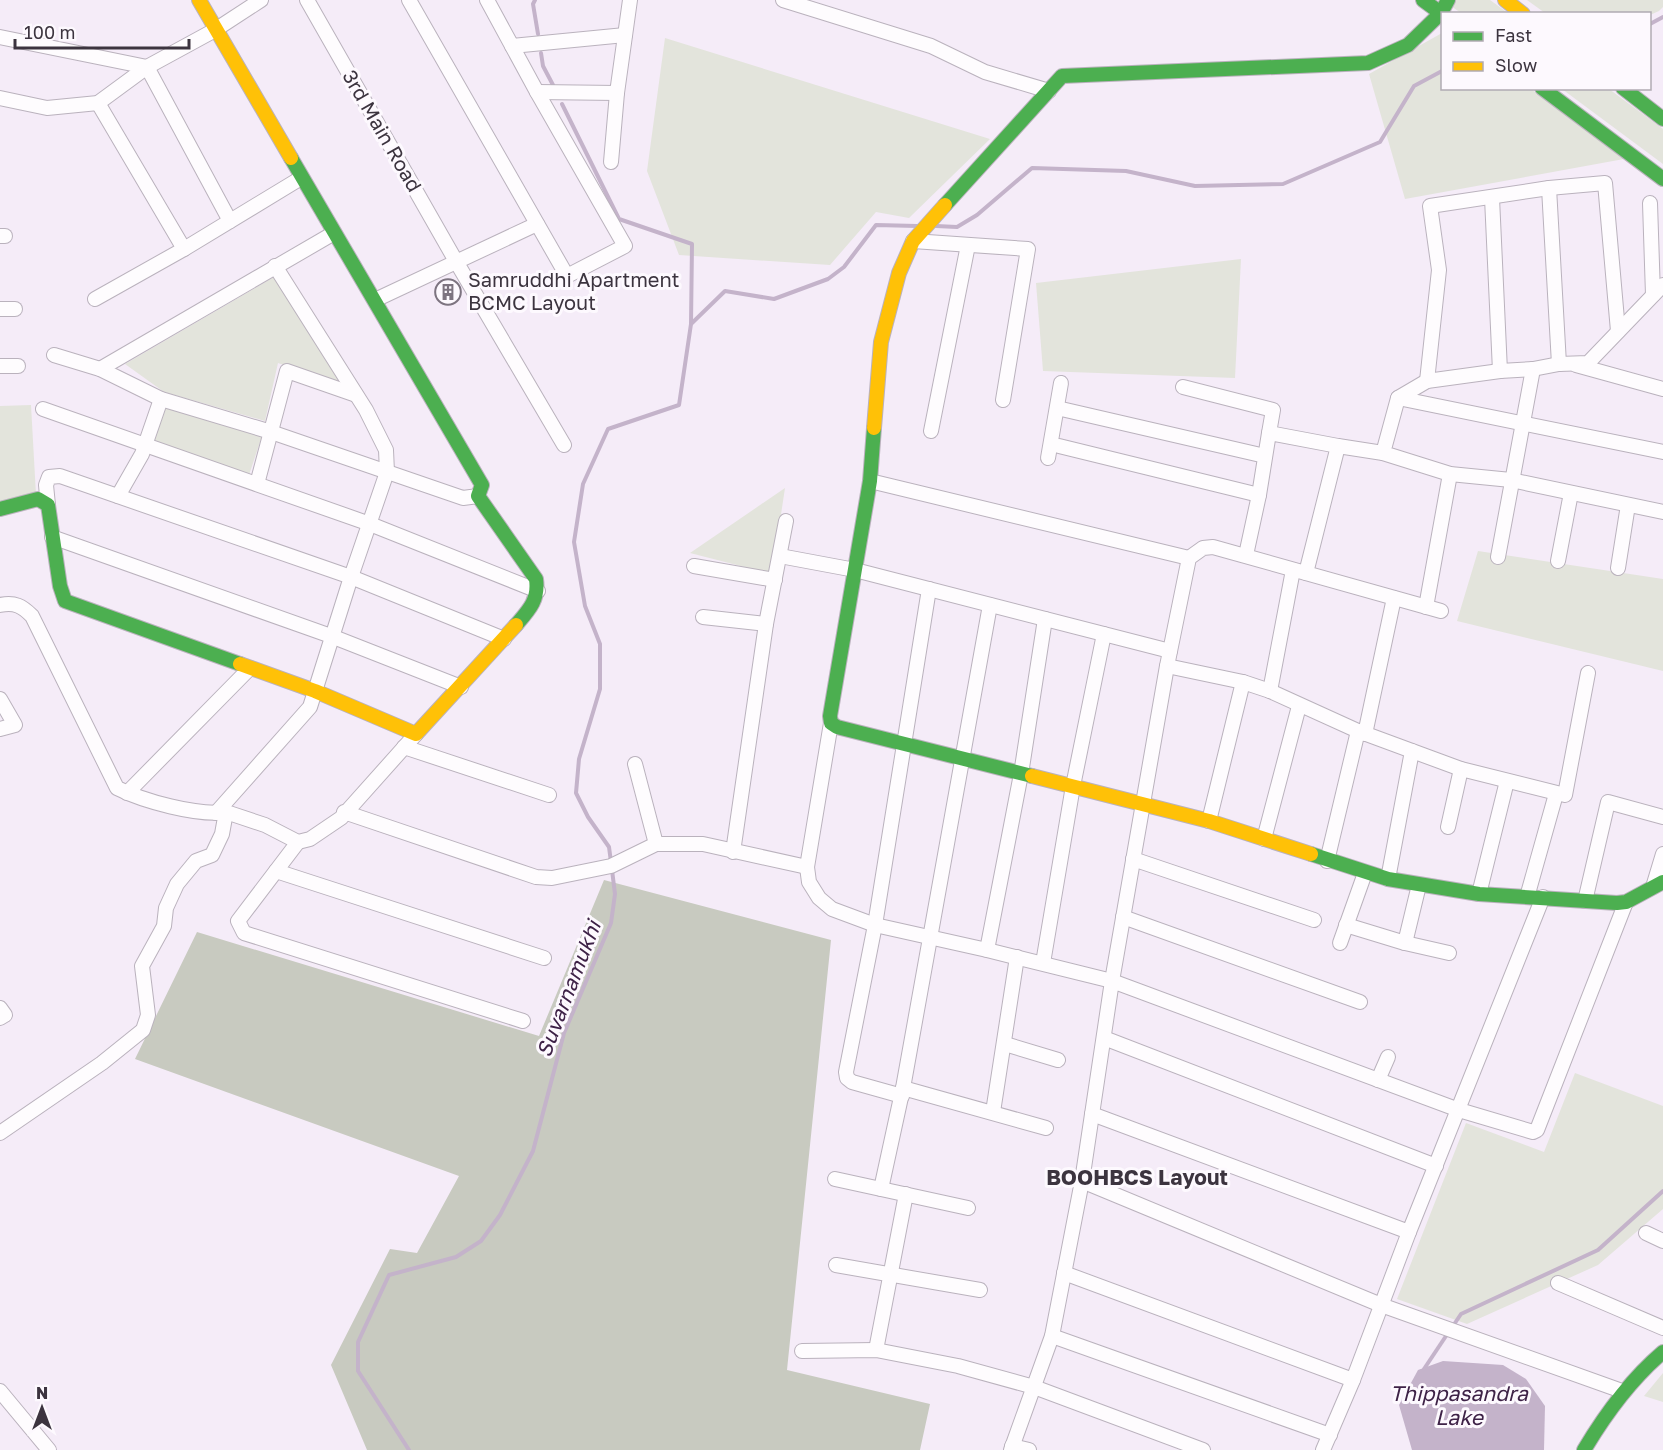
<svg xmlns="http://www.w3.org/2000/svg" width="1663" height="1450" font-family="'Golos Text',sans-serif">
<rect width="100%" height="100%" fill="#f5ecf8"/>
<g fill="#e3e4dc">
<path d="M1455,0h35l18,13h-47l-10,-7z"/>
<path d="M1527,0h136v7l-4,4 -9,4v-1l-105,-1z"/>
<path d="M1442,33v55l89,1 93,70 -219,40 -36,-125z"/>
<path d="M665,38l29,9 296,92 -81,79 -33,-6 -46,53 -151,-10 -32,-84z"/>
<path d="M1562,89h47l54,40v35z"/>
<path d="M1241,259l-6,119 -192,-7 -7,-88z"/>
<path d="M274,277l71,110 -67,-24 -13,58 -101,-29 -39,-28z"/>
<path d="M31,405l5,90 -36,7v-96z"/>
<path d="M165,405l97,31 -13,39 -96,-31z"/>
<path d="M785,488l-13,86 -82,-21z"/>
<path d="M1478,551l185,28v92l-206,-50z"/>
<path d="M1575,1073l88,33v103l-65,56 -131,59 -70,-25 69,-176 78,29z"/>
<path d="M1663,1373v29l-19,-6z"/>
</g>
<path fill="#c8cac0" d="M604,880l227,60 -44,430 143,34 -10,46h-553l-36,-85 59,-116 27,4 42,-77 -324,-117 62,-127 342,104z"/>
<path fill="#c4b3ca" d="M1443,1361l60,4 23,14 19,27 -1,44h-132l-13,-45 19,-35z"/>
<g fill="none" stroke-linecap="round" stroke-linejoin="round">
<g stroke="#c4b3ca" stroke-width="4">
<path d="M535,0l-2,4 5,30"/>
<path d="M1650,24l13,-7"/>
<path d="M541,53l2,13 10,19"/>
<path d="M562,104l57,115 73,25 -1,80"/>
<path d="M936,226l21,1 20,-12 55,-47 94,3 69,15 88,-2 97,-42 34,-56 28,-15"/>
<path d="M611,862l-2,-15 -21,-30 -12,-24 3,-34 21,-70v-45l-15,-38 -11,-64 9,-58 25,-55 71,-24 12,-81 34,-33 49,8 54,-20 16,-12 32,-42 41,1"/>
<path d="M1453,1326l8,-12 137,-64 65,-59"/>
<path d="M1424,1369l24,-36"/>
<path d="M409,1450l-51,-79v-29l31,-67 67,-18 25,-16 19,-26 33,-64 31,-118 47,-110 4,-29 -3,-24"/>
</g>
<g stroke="#bab2bd" stroke-width="16">
<g id="street">
<path d="M307,0l150,263 107,182"/>
<path d="M409,0l158,276 58,-30 -88,-154 -50,-92"/>
<path d="M783,0l148,46 54,26 64,19"/>
<path d="M0,37l147,30 83,154"/>
<path d="M512,46l113,-11"/>
<path d="M537,92l80,1 13,-93"/>
<path d="M0,98l47,10 51,-5 49,-36 68,-37 46,-30"/>
<path d="M98,103l86,146"/>
<path d="M611,162l6,-69"/>
<path d="M1549,188l10,176"/>
<path d="M1492,198l8,173"/>
<path d="M1650,203l3,92"/>
<path d="M0,236h5"/>
<path d="M913,241l115,8 -25,151"/>
<path d="M1663,285l-75,78 -29,1 -26,5 -33,2 -73,10 -29,17 -15,55 67,21 61,6 152,32"/>
<path d="M95,299l89,-50 117,-71"/>
<path d="M375,300l162,-76"/>
<path d="M0,309h15"/>
<path d="M54,355l46,14 61,30 110,33 192,66 15,-2"/>
<path d="M1576,365l87,24"/>
<path d="M0,366h18"/>
<path d="M100,369l234,-136"/>
<path d="M1427,381l12,-111 -9,-64 119,-18 56,-5 13,148"/>
<path d="M1183,387l90,23 -4,23"/>
<path d="M1398,398l265,54"/>
<path d="M1057,408l208,48"/>
<path d="M43,409l327,115 168,67"/>
<path d="M931,431l37,-186"/>
<path d="M1059,446l200,49"/>
<path d="M1048,458l13,-75"/>
<path d="M870,481l319,77"/>
<path d="M257,484l30,-113 69,24"/>
<path d="M118,496l24,-42 19,-55"/>
<path d="M48,505l-2,-20 3,-8 11,-1 291,101 153,62"/>
<path d="M52,537l279,99 130,51"/>
<path d="M1246,555l13,-60 10,-62 69,13"/>
<path d="M780,556l75,14 315,81"/>
<path d="M1498,557l35,-188"/>
<path d="M1558,561l13,-68"/>
<path d="M694,566l81,14"/>
<path d="M1618,568l10,-63"/>
<path d="M1306,573l32,-127 45,7"/>
<path d="M0,605c15,-3 22,1 32,11l85,172c26,13 80,28 109,24l-4,22 -10,21 -16,6 -19,23 -11,24 -2,18 -22,40 6,49 -5,15 -41,33 -102,70"/>
<path d="M1426,607l24,-133"/>
<path d="M703,617l63,7"/>
<path d="M1167,666l76,16 27,9 88,40 103,38 104,26 23,-122"/>
<path d="M1270,691l23,-121"/>
<path d="M0,699l15,26 -15,4"/>
<path d="M831,723l-24,144 2,15 10,16 13,11 43,16 112,25 125,31 55,-315 22,-108 14,-10 10,-1 228,64"/>
<path d="M1365,734l29,-136"/>
<path d="M404,747l145,48"/>
<path d="M635,764l21,80"/>
<path d="M127,793l123,-125"/>
<path d="M226,812l39,13 33,17 12,-3 31,-21 75,-84"/>
<path d="M344,812l192,65 16,1 59,-12 45,-22h47l104,23"/>
<path d="M216,813l94,-106 41,-130 36,-105 -1,-22 -20,-40 -91,-144"/>
<path d="M1209,821l34,-139"/>
<path d="M1448,827l13,-58"/>
<path d="M1264,839l35,-133"/>
<path d="M298,842l-60,79 6,12 279,88"/>
<path d="M733,852l33,-228 20,-103"/>
<path d="M1133,859l181,61"/>
<path d="M1327,861l31,-130"/>
<path d="M276,871l268,87"/>
<path d="M1388,879l24,-128"/>
<path d="M1653,887l10,-33"/>
<path d="M1479,894l28,-113"/>
<path d="M1527,897l29,-103"/>
<path d="M1585,901l23,-99 55,15"/>
<path d="M1123,917l237,85"/>
<path d="M1346,925l59,18 44,10"/>
<path d="M1340,943l25,-70"/>
<path d="M1405,943l14,-58"/>
<path d="M987,950l34,-176 24,-155"/>
<path d="M1043,963l30,-177 31,-152"/>
<path d="M0,1008l5,7 -5,3"/>
<path d="M1104,1038l332,128"/>
<path d="M1005,1044l53,16"/>
<path d="M1378,1080l10,-23"/>
<path d="M903,1088l143,40"/>
<path d="M902,1096l-50,-14 -5,-4 -1,-6 29,-147 54,-336"/>
<path d="M993,1112l24,-155"/>
<path d="M1092,1114l317,118 134,-335"/>
<path d="M835,1179l133,29"/>
<path d="M1082,1181l299,124 241,86"/>
<path d="M881,1189l22,-101 87,-483"/>
<path d="M1646,1233l17,8"/>
<path d="M836,1265l144,25"/>
<path d="M1064,1273l289,107"/>
<path d="M1558,1283l105,45"/>
<path d="M1052,1336l278,99"/>
<path d="M876,1350l30,-156"/>
<path d="M802,1351l74,-1 82,16 76,21 169,63"/>
<path d="M0,1391l49,59"/>
<path d="M1012,1446l17,4"/>
<path d="M1011,1450l41,-114 30,-155 30,-200 347,129 74,22 4,-2 89,-228"/>
<path d="M1323,1450l30,-70 56,-148"/>
</g>
</g>
<g stroke="#bab2bd" stroke-width="16">
<g id="fast">
<path d="M1423,0l19,14"/>
<path d="M1542,88l121,91"/>
<path d="M1623,88l40,31"/>
<path d="M291,158l191,327 -4,11 58,83c3,21 -7,31 -20,46"/>
<path d="M945,205l117,-129 306,-13 40,-18 33,-32 7,-13"/>
<path d="M874,428l-4,53 -40,235 1,7 6,4 195,49"/>
<path d="M0,509l38,-10 10,6 12,81 5,15 175,63"/>
<path d="M1311,854l77,25 91,15 138,9 9,-1 37,-20"/>
<path d="M1584,1450c22,-37 46,-70 79,-98"/>
</g>
</g>
<g stroke="#bab2bd" stroke-width="16">
<g id="slow">
<path d="M199,0l92,158"/>
<path d="M1505,0l18,14"/>
<path d="M874,428l7,-86 18,-69 14,-32 32,-36"/>
<path d="M240,664l75,27 101,43 100,-109"/>
<path d="M1032,776l177,45 102,33"/>
</g>
</g>
<use href="#street" stroke="#fefcfe" stroke-width="14"/>
<use href="#fast" stroke="#4caf50" stroke-width="14"/>
<use href="#slow" stroke="#ffc107" stroke-width="14"/>
</g>
<defs>
<g id="building-ring" transform="scale(1.35)"><circle r="9.5" fill="#fdf9fe" stroke="#7d7480" stroke-width="1.5"/><path d="M-4-6H4V6H1V3H-1V6H-4ZM-2.5-4.3h1.7v1.8h-1.7ZM.8-4.3h1.7v1.8H.8ZM-2.5-1h1.7V.8h-1.7ZM.8-1h1.7V.8H.8Z" fill="#7d7480"/></g>
</defs>
<g fill-rule="evenodd">
<use href="#building-ring" x="448" y="292"/>
</g>
<g text-anchor="middle" stroke-width="6" stroke-linejoin="round" paint-order="stroke">
<g font-size="20" fill="#3c343f" stroke="#fdf9fe">
<text transform="translate(382 131) rotate(60)" y="7">3rd Main Road</text>
</g>
<g font-size="20" fill="#3c343f" stroke="#fdf9fe" text-anchor="start">
<text x="468" y="287">Samruddhi Apartment<tspan x="468" dy="23">BCMC Layout</tspan></text>
</g>
<g font-size="21" font-style="italic" fill="#3e2247" stroke="#fdf9fe">
<text transform="translate(569 989) rotate(-69)" y="7">Suvarnamukhi</text>
<text x="1459" y="1401">Thippasandra<tspan x="1459" dy="24">Lake</tspan></text>
</g>
<g font-size="21" font-weight="bold" fill="#3c343f" stroke="#fdf9fe">
<text x="1137" y="1185">BOOHBCS Layout</text>
</g>
</g>
<rect x="1441" y="12" width="210" height="78" fill="#fdf9fe" stroke="#b0aab2" stroke-width="1.5"/>
<rect x="1453" y="32" width="30" height="9" fill="#4caf50" stroke="#b0aab2" stroke-width="1.5"/>
<text x="1495" y="42" font-size="18" fill="#3c343f">Fast</text>
<rect x="1453" y="62" width="30" height="9" fill="#ffc107" stroke="#b0aab2" stroke-width="1.5"/>
<text x="1495" y="72" font-size="18" fill="#3c343f">Slow</text>
<g transform="translate(42 1408)" stroke="#fdf9fe" stroke-width="4.5" paint-order="stroke">
<path d="M0-4.5L10 22L0 15L-10 22Z" fill="#3c343f"/>
<text y="-9" font-size="16" font-weight="bold" text-anchor="middle" fill="#3c343f">N</text>
</g>
<path d="M15 39v9h174v-9" fill="none" stroke="#3c343f" stroke-width="3"/>
<text x="24" y="39" font-size="18" fill="#3c343f" stroke="#fdf9fe" stroke-width="4.5" paint-order="stroke">100 m</text>
</svg>
